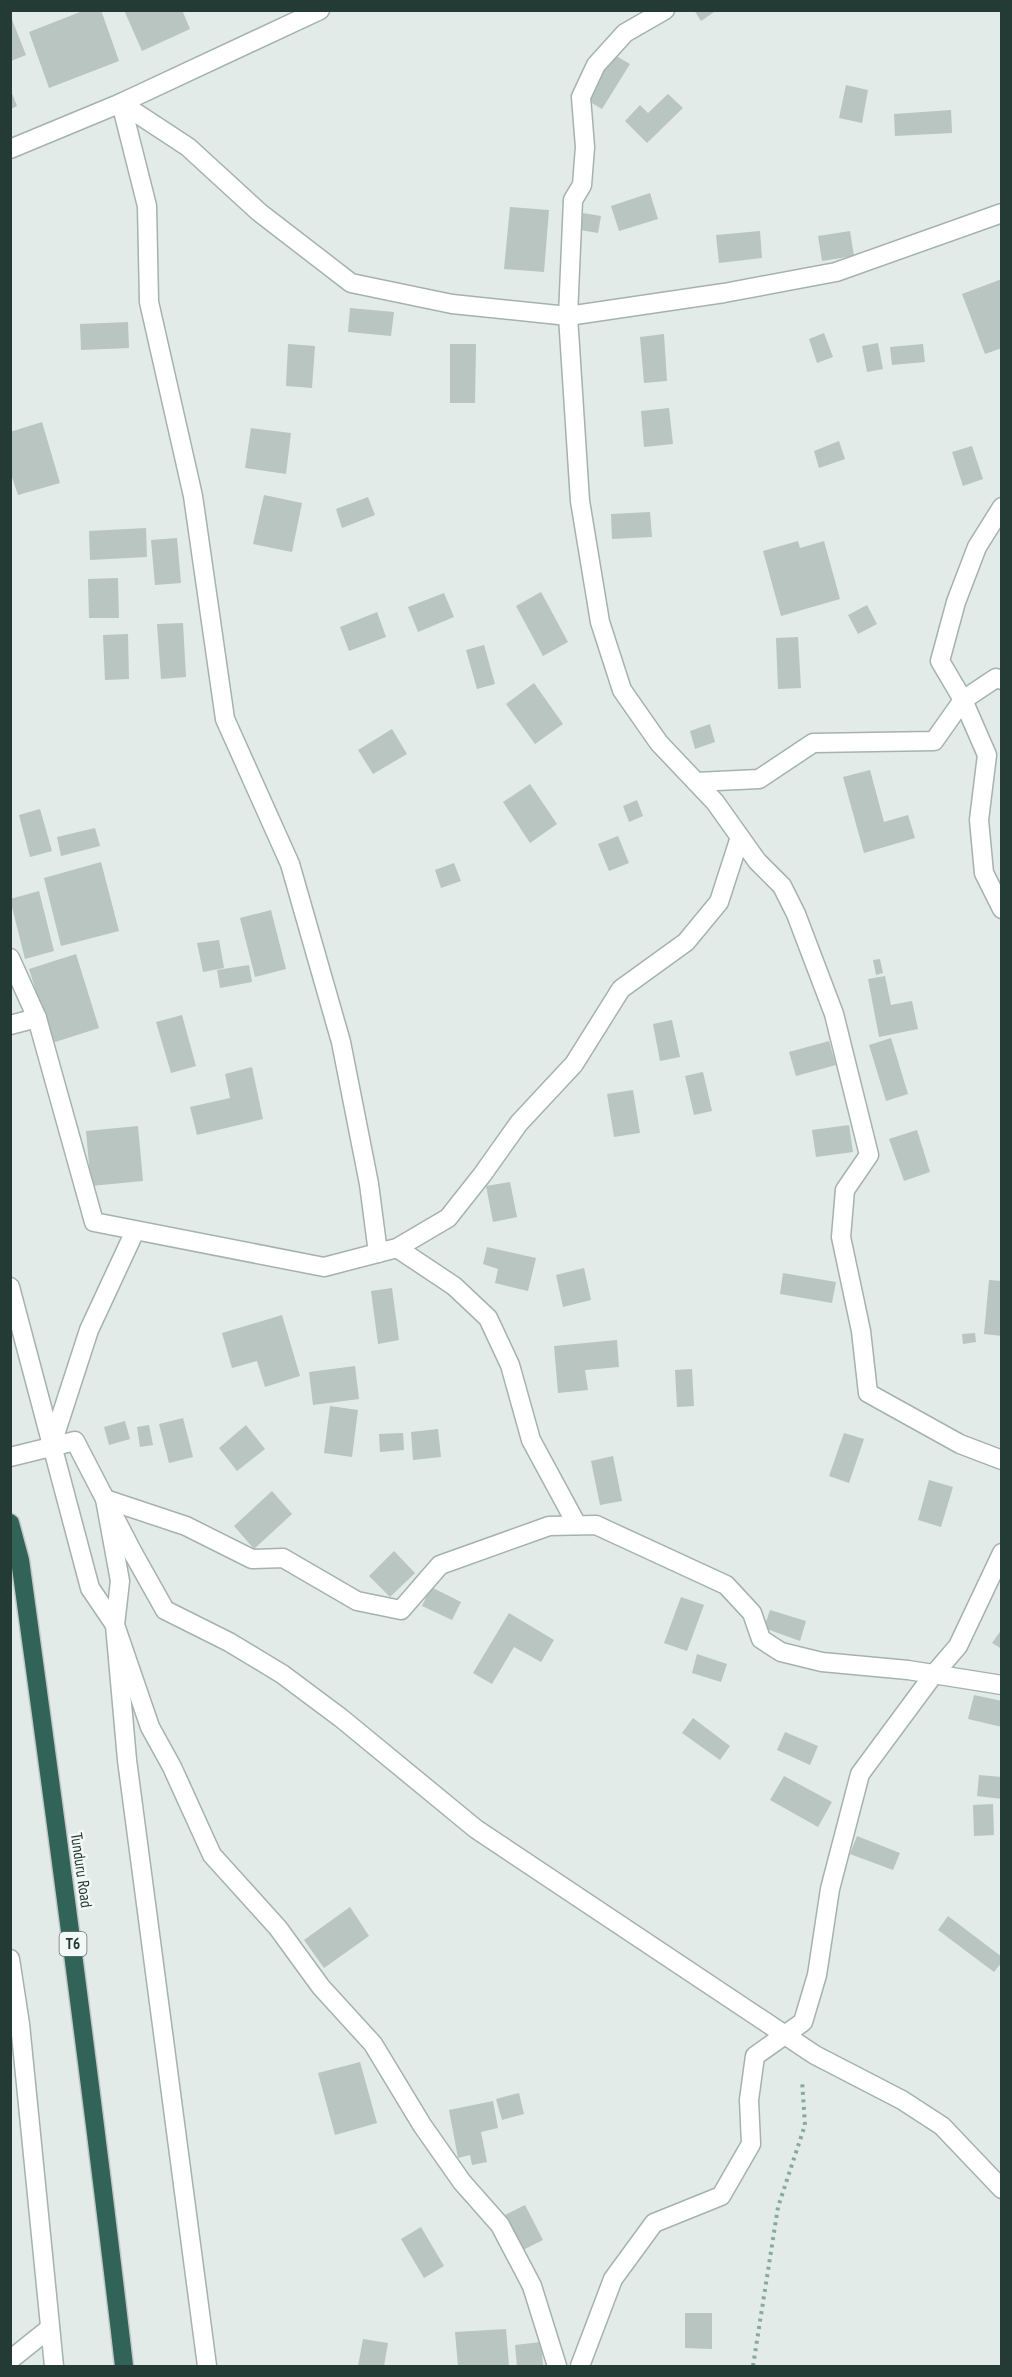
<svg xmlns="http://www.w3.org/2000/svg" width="1012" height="2377" font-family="'PT Sans Narrow',sans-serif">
<rect width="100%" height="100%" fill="#e2ebe7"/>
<g fill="#b8c5c0">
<path d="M85,10h16l18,51 -70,27 -20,-56z"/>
<path d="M124,10h58l8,19 -48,22z"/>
<path d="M694,10h23l-16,11z"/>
<path d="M11,17l15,38 -15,6z"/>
<path d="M613,54l17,10 -28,45 -17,-10z"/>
<path d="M846,85l22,5 -6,33 -23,-5z"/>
<path d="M11,91l6,15 -6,3z"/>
<path d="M668,94l15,14 -36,35 -22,-22 15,-16 8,8z"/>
<path d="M951,110l1,23 -57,3 -1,-22z"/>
<path d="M650,193l8,26 -39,12 -8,-25z"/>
<path d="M510,207l39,3 -5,62 -40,-3z"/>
<path d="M583,213l18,3 -3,17 -18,-3z"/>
<path d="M760,231l2,27 -43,5 -3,-28z"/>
<path d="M850,231l4,25 -32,5 -4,-25z"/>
<path d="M1002,279v69l-17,6 -23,-60z"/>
<path d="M350,308l44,4 -3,24 -43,-4z"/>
<path d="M128,322l1,26 -48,2 -1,-26z"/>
<path d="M824,333l9,24 -16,6 -8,-24z"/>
<path d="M664,334l3,47 -23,2 -4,-46z"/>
<path d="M878,343l5,26 -16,3 -5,-26z"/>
<path d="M288,344l27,2 -3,42 -26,-2z"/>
<path d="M450,344h26l-1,59h-25z"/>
<path d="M923,344l2,18 -33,3 -2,-18z"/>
<path d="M669,408l4,36 -29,3 -3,-36z"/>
<path d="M42,422l18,61 -42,12 -8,-24v-39z"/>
<path d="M251,428l40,5 -5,41 -41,-6z"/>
<path d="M839,441l6,18 -26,9 -5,-17z"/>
<path d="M972,446l11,33 -20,7 -11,-34z"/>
<path d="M264,495l38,8 -10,49 -39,-8z"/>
<path d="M368,497l7,18 -33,13 -6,-19z"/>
<path d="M650,512l2,25 -40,2 -1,-25z"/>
<path d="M146,528l1,29 -57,3 -1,-29z"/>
<path d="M177,538l4,45 -26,2 -4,-45z"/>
<path d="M798,541l2,7 24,-7 16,58 -59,17 -18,-65z"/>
<path d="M118,578l1,40h-30l-1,-39z"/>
<path d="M541,592l27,50 -25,14 -27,-50z"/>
<path d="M444,593l10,24 -36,15 -10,-25z"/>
<path d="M867,605l10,19 -19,10 -10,-19z"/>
<path d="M377,612l9,25 -37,14 -9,-24z"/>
<path d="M183,623l3,54 -25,2 -4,-55z"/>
<path d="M128,634l1,45 -24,1 -2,-45z"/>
<path d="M798,637l3,51 -23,1 -2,-51z"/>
<path d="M484,645l11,39 -18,5 -11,-39z"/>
<path d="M534,683l29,41 -28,20 -29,-40z"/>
<path d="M710,724l5,18 -20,7 -5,-18z"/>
<path d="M392,729l15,25 -34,20 -15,-24z"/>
<path d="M870,770l14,52 24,-7 7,23 -51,15 -21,-76z"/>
<path d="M530,784l27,40 -27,19 -27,-41z"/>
<path d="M637,800l6,16 -14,6 -6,-16z"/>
<path d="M40,809l12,42 -22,6 -11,-42z"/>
<path d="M95,828l5,18 -39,10 -4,-19z"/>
<path d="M618,836l11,27 -20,8 -11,-27z"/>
<path d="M101,862l18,69 -58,15 -17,-68z"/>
<path d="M454,863l7,18 -20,7 -6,-18z"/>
<path d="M39,891l15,60 -29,8 -15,-60z"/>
<path d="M271,910l15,59 -31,8 -15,-59z"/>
<path d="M219,940l5,28 -21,4 -6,-29z"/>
<path d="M76,954l23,74 -47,15 -23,-74z"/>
<path d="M880,959l3,14 -7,2 -3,-15z"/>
<path d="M249,965l3,17 -32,6 -3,-18z"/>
<path d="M885,976l6,29 21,-4 6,28 -39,8 -11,-58z"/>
<path d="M182,1015l14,51 -25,7 -15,-51z"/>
<path d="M672,1020l8,37 -20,4 -7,-37z"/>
<path d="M891,1038l17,56 -22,7 -17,-56z"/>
<path d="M829,1041l7,24 -40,11 -7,-24z"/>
<path d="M252,1067l11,52 -66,16 -7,-28 40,-9 -5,-24z"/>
<path d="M703,1072l9,39 -18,4 -9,-39z"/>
<path d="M633,1090l7,43 -26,4 -7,-43z"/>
<path d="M849,1125l4,27 -37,5 -4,-27z"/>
<path d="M138,1126l5,55 -52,5 -5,-55z"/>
<path d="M917,1130l13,42 -26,9 -15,-42z"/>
<path d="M510,1182l7,35 -24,5 -7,-36z"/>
<path d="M487,1247l49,11 -8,33 -33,-8 3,-14 -15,-5z"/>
<path d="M584,1268l7,32 -28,7 -7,-32z"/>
<path d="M783,1273l53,9 -4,21 -52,-9z"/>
<path d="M989,1280l13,1v55l-18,-2z"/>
<path d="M392,1288l7,52 -21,4 -7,-53z"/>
<path d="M282,1315l18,61 -35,11 -8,-26 -25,7 -10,-35z"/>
<path d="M975,1333l1,9 -13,2 -1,-10z"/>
<path d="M617,1340l2,27 -34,3 3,20 -30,3 -4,-47z"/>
<path d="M355,1366l4,33 -46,6 -4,-33z"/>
<path d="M692,1369l2,37 -17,1 -2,-37z"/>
<path d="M330,1406l28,4 -6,47 -28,-4z"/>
<path d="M183,1418l10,39 -24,6 -10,-39z"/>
<path d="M125,1421l5,18 -21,6 -5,-18z"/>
<path d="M149,1425l4,20 -13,2 -3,-20z"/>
<path d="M246,1425l19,24 -28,22 -18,-23z"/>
<path d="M438,1429l3,28 -28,3 -2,-28z"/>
<path d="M403,1433l1,17 -24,2 -1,-18z"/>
<path d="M844,1433l20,6 -15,44 -20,-7z"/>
<path d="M613,1456l9,45 -22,4 -9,-44z"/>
<path d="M929,1480l24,7 -12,40 -23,-7z"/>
<path d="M272,1491l20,23 -38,35 -20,-23z"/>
<path d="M394,1551l21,22 -25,24 -21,-21z"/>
<path d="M431,1587l30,15 -9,18 -30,-14z"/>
<path d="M681,1597l23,8 -17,46 -23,-8z"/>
<path d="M770,1610l36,11 -6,20 -36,-13z"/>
<path d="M509,1613l45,27 -13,22 -27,-15 -22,37 -19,-11z"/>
<path d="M1002,1629v20l-10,-6z"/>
<path d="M697,1654l30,10 -6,18 -29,-9z"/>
<path d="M974,1695l28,6v26l-34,-8z"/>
<path d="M693,1718l37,28 -10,14 -38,-27z"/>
<path d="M785,1732l33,14 -8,19 -33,-15z"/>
<path d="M979,1775l23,2v22l-25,-3z"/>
<path d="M784,1776l48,26 -14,25 -48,-27z"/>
<path d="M993,1804l1,31 -20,1 -1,-31z"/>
<path d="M857,1836l43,17 -7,17 -43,-16z"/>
<path d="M350,1907l19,29 -45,32 -20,-28z"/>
<path d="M948,1916l54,41v5l-8,10 -56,-42z"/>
<path d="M360,2062l17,61 -42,12 -17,-62z"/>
<path d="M519,2093l5,21 -22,6 -6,-21z"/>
<path d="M493,2101l5,27 -17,4 6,30 -15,3 -2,-10 -12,3 -9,-48z"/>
<path d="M525,2205l18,35 -20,10 -18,-35z"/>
<path d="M421,2227l23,39 -20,12 -23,-39z"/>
<path d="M685,2313h27v36l-27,-1z"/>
<path d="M506,2329l3,37h-51l-3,-34z"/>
<path d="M363,2339l25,4 -4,23h-26z"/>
<path d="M541,2342l2,24h-26l-2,-21z"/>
</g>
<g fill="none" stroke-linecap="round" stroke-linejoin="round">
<g stroke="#a5b2ae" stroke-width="21">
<g id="street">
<path d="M665,10l-40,23 -29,32 -15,32 4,50 -3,38 -9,15 -5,116 12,185 20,121 22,68 37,53 56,59 42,59 25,25 14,28 38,100 35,141 -24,35 -4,47 20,94 7,62 92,51 42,16"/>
<path d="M121,103l26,103 2,96 44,194 32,223 65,145 51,178 28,142 9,69"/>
<path d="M121,103l67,44 71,65 92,71 101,21 116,12 156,-23 112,-21 166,-59"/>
<path d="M10,149l111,-46 199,-93"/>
<path d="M1002,680l-6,-2 -33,22 24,55 -8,65 5,53 18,36"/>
<path d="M696,782l63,-3 54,-36 121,-2 29,-41 -23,-39 16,-59 21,-55 25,-40"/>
<path d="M10,958l27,60 57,204 230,45 73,-19 51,-30 34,-43 37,-52 55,-59 47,-75 65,-47 33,-40 21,-65"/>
<path d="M10,1025l27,-7"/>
<path d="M397,1248l57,38 34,32 22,47 21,75 46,85"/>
<path d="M10,1287l80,301 25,37 12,135 80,606"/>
<path d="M51,1447l38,-117 46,-99"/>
<path d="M10,1457l65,-16 58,112 32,57 64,32 53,32 59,44 135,111 339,226 87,45 40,26 60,63"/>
<path d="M10,1959l10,65 34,342"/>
<path d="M10,2360l40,-32"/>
<path d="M557,2366l-25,-80 -32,-61 -38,-43 -40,-57 -49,-81 -52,-57 -43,-59 -66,-73 -40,-88 -22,-40 -35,-102 5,-44 -15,-82 81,27 66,33 31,-1 74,43 44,9 39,-45 109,-39 47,-1 130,60 26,28 9,26 20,13 41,10 86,8 94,15"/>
<path d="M580,2366l33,-87 41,-56 67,-27 30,-52 -2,-44 6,-44 48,-34 14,-47 13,-86 30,-115 74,-100 24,-28 44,-93"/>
</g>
</g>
<g stroke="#c2c8c6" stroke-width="21">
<path id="highway" d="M10,1523l10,37c37,268 73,537 104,806"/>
</g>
<path stroke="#85aba0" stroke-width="4" stroke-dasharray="3 4.5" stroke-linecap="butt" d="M753,2366l25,-159 27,-82 -3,-45"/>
<use href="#street" stroke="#fff" stroke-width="18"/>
<use href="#highway" stroke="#326359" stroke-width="18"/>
</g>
<g text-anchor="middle" stroke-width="5" stroke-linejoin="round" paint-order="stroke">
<rect fill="#f2f8f5" stroke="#62736e" stroke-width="1.5" x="59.5" y="1932" width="27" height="24" rx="4.5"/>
<g font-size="15" font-weight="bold" fill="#243a34">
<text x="73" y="1949">T6</text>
</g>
<g font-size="16" fill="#243a34" stroke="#f2f8f5">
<text transform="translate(82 1870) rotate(82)" y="6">Tunduru Road</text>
</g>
</g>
<rect width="1012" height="2377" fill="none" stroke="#243a34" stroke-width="24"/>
</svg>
